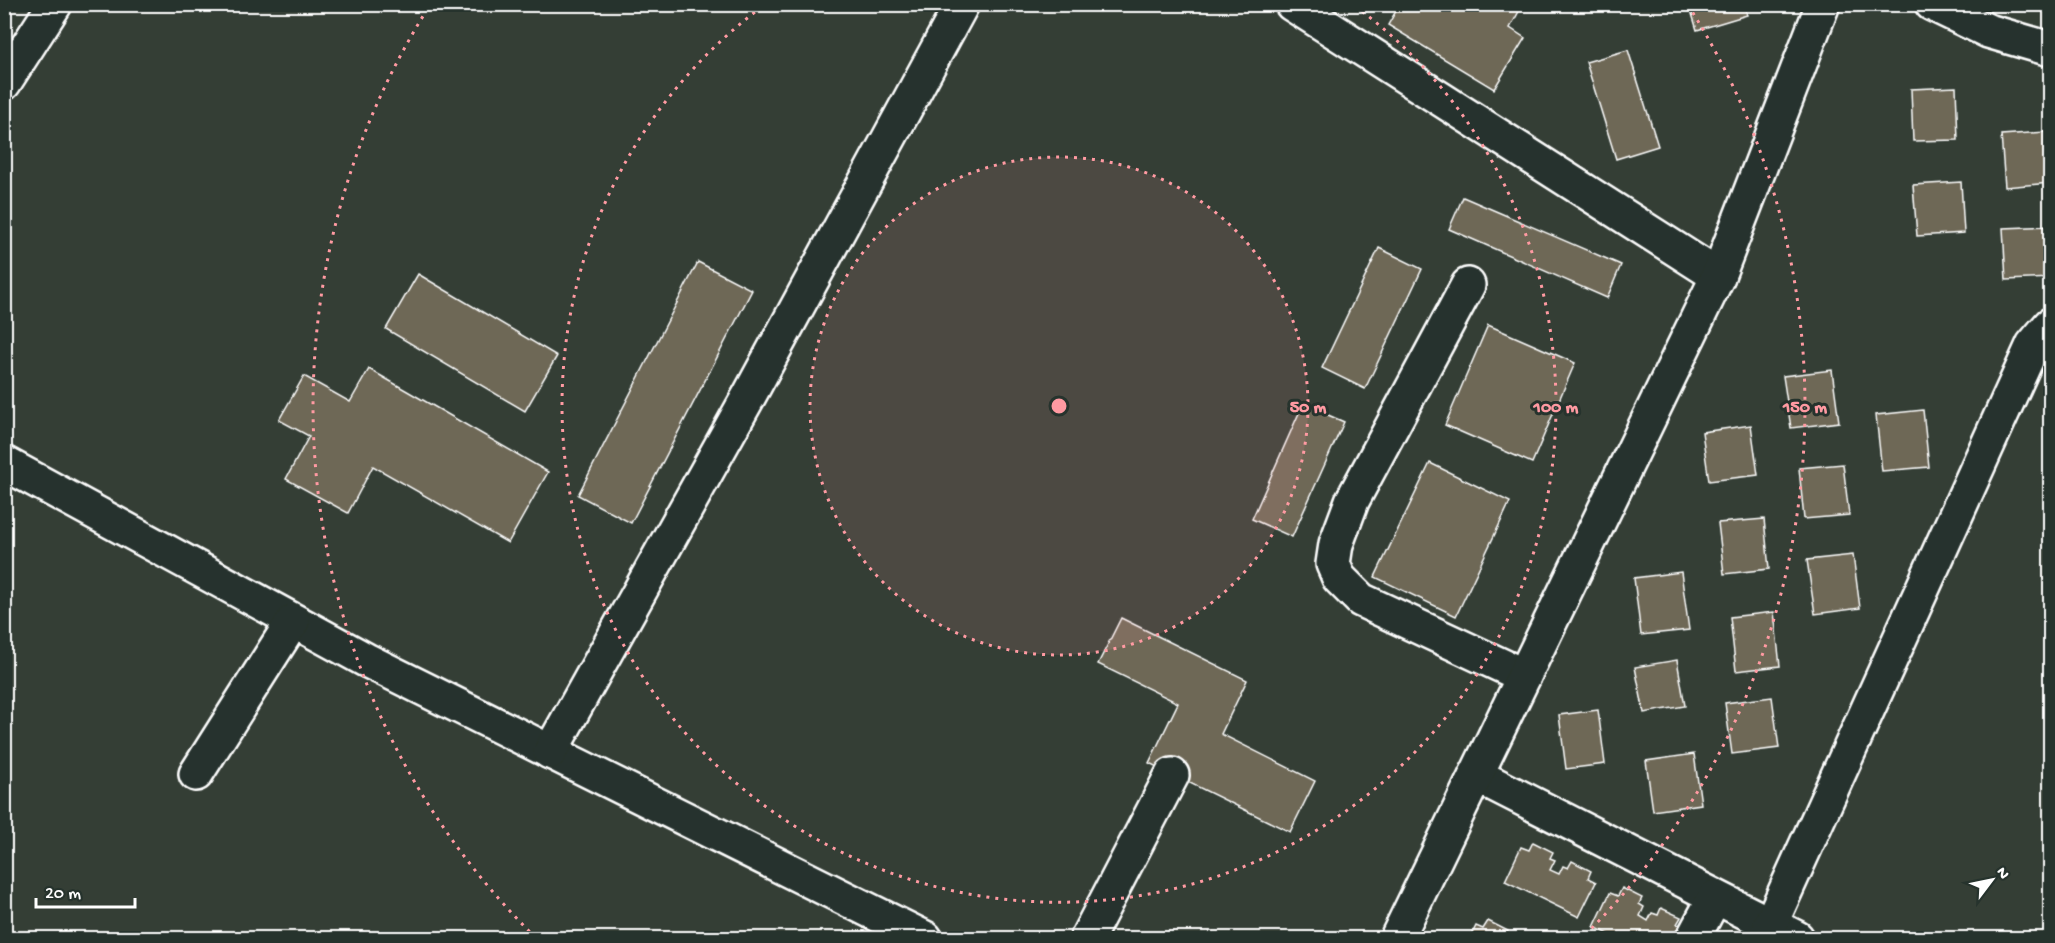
<svg xmlns="http://www.w3.org/2000/svg" width="2055" height="943" font-family="'Gochi Hand',sans-serif">
<rect width="100%" height="100%" fill="#343e35"/>
<filter id="ink" filterUnits="userSpaceOnUse"><feTurbulence type="fractalNoise" baseFrequency=".0167" numOctaves="2"/><feDisplacementMap in="SourceGraphic" scale="12" xChannelSelector="R" yChannelSelector="G"/><feConvolveMatrix kernelMatrix="1 2 1 2 8 2 1 2 1" color-interpolation-filters="sRGB"/></filter>
<g filter="url(#ink)">
<g fill="#6e6857" stroke="#fff" stroke-width="1.5">
<path d="M1400,4h123l-13,24 15,10 -31,51 -106,-64z"/>
<path d="M1689,4h55l3,11 -50,15z"/>
<path d="M1628,50l30,96 -42,13 -30,-97z"/>
<path d="M1956,87l2,53 -45,1 -2,-52z"/>
<path d="M2046,132l4,51 -45,4 -4,-52z"/>
<path d="M1961,182l3,51 -47,3 -4,-51z"/>
<path d="M1463,197l158,68 -14,33 -158,-69z"/>
<path d="M2050,226v52l-44,2 -3,-52z"/>
<path d="M1379,248l43,21 -57,120 -43,-21z"/>
<path d="M698,262l54,28 -121,233 -53,-28z"/>
<path d="M418,274l139,82 -32,55 -139,-82z"/>
<path d="M1488,325l87,38 -43,100 -87,-38z"/>
<path d="M369,369l179,103 -40,71 -135,-77 -25,47 -62,-34 23,-43 -30,-16 25,-44 46,26z"/>
<path d="M1832,370l7,52 -48,6 -8,-52z"/>
<path d="M1303,404l41,18 -52,115 -40,-18z"/>
<path d="M1923,410l6,57 -47,4 -6,-56z"/>
<path d="M1751,425l7,50 -49,6 -7,-49z"/>
<path d="M1430,463l80,39 -54,114 -81,-39z"/>
<path d="M1843,464l6,51 -45,4 -5,-51z"/>
<path d="M1764,519l5,50 -45,5 -6,-51z"/>
<path d="M1853,555l7,53 -45,6 -8,-54z"/>
<path d="M1681,572l8,58 -48,5 -7,-57z"/>
<path d="M1774,612l6,54 -44,5 -6,-54z"/>
<path d="M1121,618l126,62 -26,54 94,47 -25,51 -141,-69 29,-60 -80,-39z"/>
<path d="M1677,660l8,46 -41,7 -9,-46z"/>
<path d="M1772,697l7,51 -47,6 -7,-51z"/>
<path d="M1598,710l7,54 -39,5 -7,-54z"/>
<path d="M1694,754l7,50 -48,7 -7,-50z"/>
<path d="M1533,842l20,10 -3,6 5,2 -5,10 9,4 4,-8 5,2 4,-7 19,10 -3,7 8,4 -17,35 -74,-36 16,-34 8,3z"/>
<path d="M1622,888l20,10 -3,6 5,3 -4,9 8,5 4,-8 6,2 3,-7 20,9 -4,7 8,4 -5,10h-63l-23,-11 16,-34 8,3z"/>
<path d="M1488,921l20,10 -3,6 4,1h-39l6,-12 7,3z"/>
</g>
<g fill="none" stroke-linecap="round" stroke-linejoin="round">
<g stroke="#fff" stroke-width="38">
<g id="minor">
<path d="M1292,4l426,272"/>
<path d="M1932,4l56,27 62,18"/>
<path d="M4,83l51,-79"/>
<path d="M1468,285l-116,216 -16,43 -3,20 6,14 22,22 163,76"/>
<path d="M4,463l362,197 559,278"/>
<path d="M550,752l200,-358 212,-390"/>
<path d="M196,774l97,-153"/>
<path d="M1476,775l321,163"/>
<path d="M1770,925l263,-580 17,-20"/>
<path d="M1087,938l85,-163"/>
<path d="M1397,938l321,-662 105,-272"/>
<path d="M1693,938l22,-41"/>
</g>
</g>
<use href="#minor" stroke="#26332d" stroke-width="33"/>
</g>
</g>
<circle cx="1059" cy="406" r="249" fill="#ff9aa2" fill-opacity=".12"/>
<g fill="none" stroke="#ff9aa2" stroke-width="3" stroke-dasharray="3 6">
<circle cx="1059" cy="406" r="249"/>
<path d="M1355 6A497 497 0 1 1 763 6"/>
<path d="M536 938A746 746 0 0 1 430 5M1688 5A746 746 0 0 1 1582 938"/>
</g>
<circle cx="1059" cy="406" r="9" fill="#ff9aa2" stroke="#26332d" stroke-width="3"/>
<g font-size="18" text-anchor="middle" font-weight="bold" fill="#ff9aa2" stroke="#26332d" stroke-width="6" stroke-linejoin="round" paint-order="stroke">
<text x="1308" y="412">50 m</text>
<text x="1556" y="412">100 m</text>
<text x="1805" y="412">150 m</text>
</g>
<rect width="2055" height="943" fill="none" stroke="#26332d" stroke-width="24"/>
<rect x="12" y="12" width="2031" height="919" fill="none" stroke="#fff" stroke-width="2" filter="url(#ink)"/>
<g transform="translate(1992 880) rotate(58)" stroke="#26332d" stroke-width="4.5" paint-order="stroke">
<path d="M0-4.5L10 22L0 15L-10 22Z" fill="#ffffff"/>
<text y="-9" font-size="16" font-weight="bold" text-anchor="middle" fill="#ffffff">N</text>
</g>
<path d="M36 898v9h99v-9" fill="none" stroke="#ffffff" stroke-width="3"/>
<text x="45" y="898" font-size="18" fill="#ffffff" stroke="#26332d" stroke-width="4.5" paint-order="stroke">20 m</text>
</svg>
